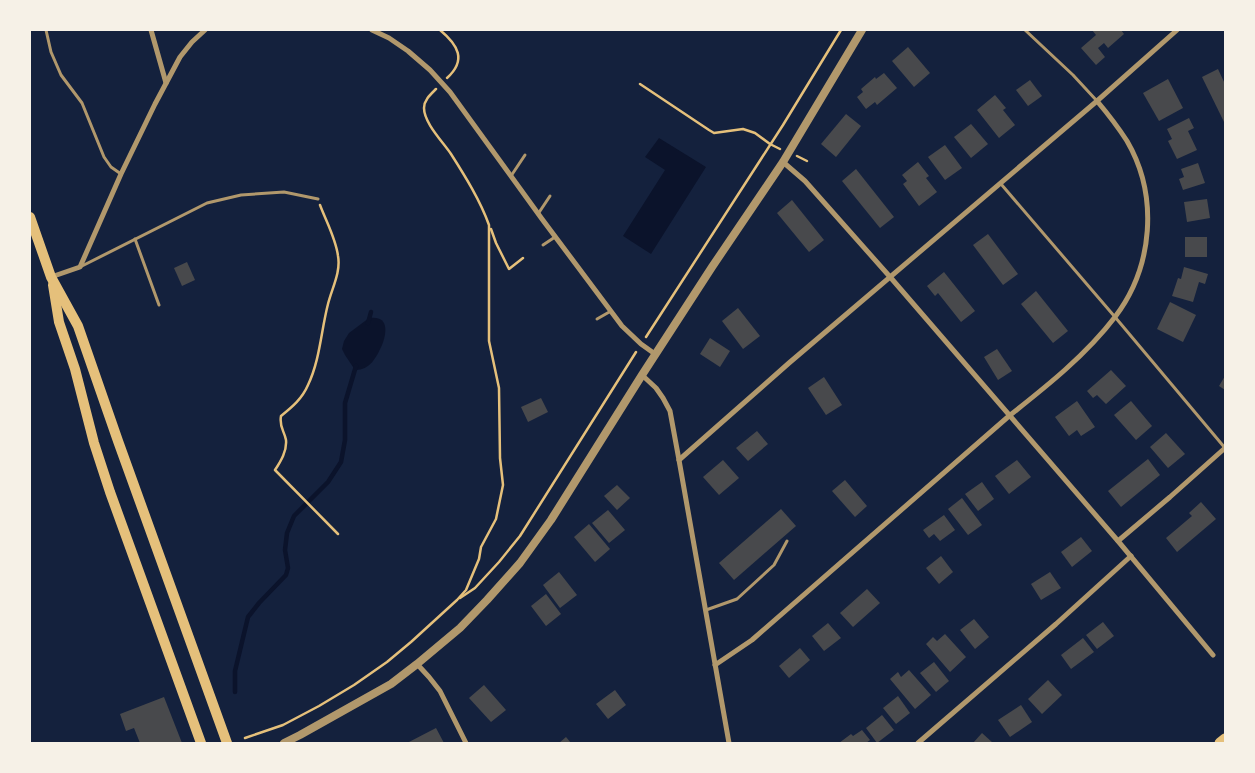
<svg xmlns="http://www.w3.org/2000/svg" width="1255" height="773" font-family="Barlow,sans-serif">
<rect width="100%" height="100%" fill="#14213d"/>
<g fill="#0b132b">
<path d="M659,138l47,29 -55,87 -28,-18 42,-66 -20,-13z"/>
<path d="M369,318c20,-3 18,14 13,27 -6,13 -12,25 -27,25l-10,-15 -3,-6 2,-8 5,-8z"/>
</g>
<g fill="none" stroke-linecap="round" stroke-linejoin="round">
<g stroke="#0b132b" stroke-width="4.5">
<path d="M368,323l3,-11"/>
<path d="M235,692v-21l13,-54 11,-14 27,-28 2,-7 -3,-18 2,-17 7,-17 34,-34 13,-20 4,-22v-37l11,-37"/>
</g>
</g>
<g fill="#48494c">
<path d="M1092,30h29l3,4 -16,14 -4,-5 -6,5 7,9 -9,8 -15,-17 15,-13z"/>
<path d="M908,47l22,26 -16,14 -22,-26z"/>
<path d="M1218,69l7,15v40l-23,-47z"/>
<path d="M884,73l13,15 -20,17 -2,-3 -9,7 -9,-12 6,-5 -2,-3 14,-12 1,2z"/>
<path d="M1168,79l15,29 -24,13 -16,-28z"/>
<path d="M1030,80l12,16 -14,10 -12,-16z"/>
<path d="M995,95l11,13 -3,2 12,15 -16,13 -22,-28z"/>
<path d="M846,114l15,12 -25,31 -15,-13z"/>
<path d="M1189,118l5,10 -6,3 9,19 -20,9 -9,-18 4,-2 -5,-10z"/>
<path d="M971,124l17,20 -17,14 -17,-21z"/>
<path d="M945,145l17,23 -17,12 -17,-23z"/>
<path d="M918,162l11,14 -3,2 11,14 -18,14 -16,-22 4,-3 -5,-6z"/>
<path d="M1198,163l7,20 -22,7 -4,-11 5,-2 -3,-8z"/>
<path d="M856,169l38,48 -14,11 -38,-47z"/>
<path d="M1207,199l3,19 -23,4 -3,-20z"/>
<path d="M792,200l32,40 -15,12 -32,-39z"/>
<path d="M988,234l30,40 -15,11 -30,-40z"/>
<rect x="1185" y="237" width="22" height="20"/>
<path d="M187,262l8,18 -13,6 -8,-18z"/>
<path d="M1184,267l24,7 -3,10 -6,-2 -6,20 -21,-6 6,-18 3,1z"/>
<path d="M944,272l31,39 -14,11 -23,-29 -3,3 -8,-10z"/>
<path d="M1036,291l32,40 -15,12 -32,-39z"/>
<path d="M1170,302l26,13 -13,27 -26,-13z"/>
<path d="M738,308l22,28 -17,13 -21,-28z"/>
<path d="M710,338l20,13 -10,16 -20,-13z"/>
<path d="M997,349l15,22 -14,9 -14,-23z"/>
<path d="M1111,370l15,16 -20,18 -9,-9 -4,3 -6,-7z"/>
<path d="M1225,376v14l-6,-4z"/>
<path d="M824,377l18,28 -16,10 -18,-27z"/>
<path d="M541,398l7,14 -20,10 -7,-15z"/>
<path d="M1077,401l18,26 -14,9 -4,-6 -8,6 -14,-19z"/>
<path d="M1131,401l21,25 -16,14 -22,-25z"/>
<path d="M757,431l11,13 -20,17 -12,-13z"/>
<path d="M1166,433l19,21 -17,14 -18,-21z"/>
<path d="M1148,459l12,16 -39,32 -13,-16z"/>
<path d="M723,460l16,18 -20,17 -16,-18z"/>
<path d="M1017,460l14,17 -22,17 -14,-18z"/>
<path d="M845,480l22,26 -12,11 -23,-26z"/>
<path d="M982,482l12,17 -16,12 -13,-17z"/>
<path d="M617,485l13,13 -13,12 -13,-14z"/>
<path d="M962,498l20,27 -14,10 -20,-26z"/>
<path d="M1201,502l15,17 -39,33 -11,-14 26,-22 -3,-3z"/>
<path d="M781,509l15,17 -62,54 -15,-17z"/>
<path d="M608,510l17,20 -16,13 -17,-20z"/>
<path d="M944,515l11,15 -15,11 -6,-7 -5,4 -6,-8z"/>
<path d="M589,524l21,25 -15,13 -21,-25z"/>
<path d="M1081,537l11,14 -20,16 -11,-15z"/>
<path d="M941,556l12,16 -14,12 -13,-16z"/>
<path d="M559,572l18,23 -17,13 -17,-23z"/>
<path d="M1050,572l11,16 -20,12 -10,-16z"/>
<path d="M867,589l13,14 -27,24 -13,-14z"/>
<path d="M546,594l15,20 -15,12 -15,-20z"/>
<path d="M974,619l15,18 -14,12 -15,-19z"/>
<path d="M1103,622l11,14 -17,13 -11,-14z"/>
<path d="M828,623l13,15 -17,13 -12,-15z"/>
<path d="M945,634l21,23 -16,15 -24,-28 7,-7 4,4z"/>
<path d="M1083,638l11,14 -23,17 -10,-14z"/>
<path d="M800,648l10,12 -21,18 -10,-12z"/>
<path d="M934,662l15,19 -13,11 -16,-19z"/>
<path d="M909,670l22,25 -16,14 -25,-30 8,-7 3,5z"/>
<path d="M1048,680l14,15 -20,19 -14,-15z"/>
<path d="M484,685l22,25 -15,12 -22,-24z"/>
<path d="M615,690l11,15 -18,14 -12,-15z"/>
<path d="M898,696l12,17 -14,11 -13,-16z"/>
<path d="M164,697l18,46h-42l-6,-15 -8,3 -6,-17z"/>
<path d="M1021,705l11,17 -22,15 -12,-17z"/>
<path d="M882,715l12,15 -17,13 -11,-15z"/>
<path d="M436,728l8,15h-37z"/>
<path d="M862,730l8,10 -4,3h-27l12,-9 2,2z"/>
<path d="M982,733l11,10h-20z"/>
<path d="M566,737l5,6h-12z"/>
</g>
<g fill="none" stroke-linecap="round" stroke-linejoin="round">
<g stroke="#e5c07b" stroke-width="2.5">
<path d="M440,30c18,15 27,30 7,48"/>
<path d="M640,84l69,46 5,3 29,-4 12,4 15,11 10,5"/>
<path d="M797,156l10,5"/>
<path d="M320,205c6,16 16,34 18,51 3,16 -6,32 -10,48 -7,27 -8,56 -20,81 -6,14 -16,22 -27,31 -2,11 3,14 5,24 1,11 -5,21 -11,30l63,64"/>
<path d="M491,229l5,14 13,26 14,-11"/>
<path d="M646,337l137,-212 58,-95"/>
<path d="M460,598l15,-10 24,-26 21,-26 116,-184"/>
<path d="M245,738l38,-13 36,-19 35,-21 33,-23 24,-20 46,-42 9,-10 13,-31 2,-12 15,-28 7,-34 -3,-27 -1,-70 -10,-47v-116c-9,-25 -24,-49 -38,-71 -8,-12 -27,-31 -27,-46 0,-8 7,-14 12,-19"/>
</g>
<g stroke="#b1986c" stroke-width="3">
<path d="M46,30l5,22 10,23 21,28 22,54 7,10 10,7"/>
<path d="M1025,30l48,45 24,26"/>
<path d="M511,176l14,-21"/>
<path d="M1001,184l114,133 110,131"/>
<path d="M538,214l12,-18"/>
<path d="M135,239l24,66"/>
<path d="M543,245l12,-8"/>
<path d="M80,267l127,-64 34,-8 43,-3 34,7"/>
<path d="M597,319l14,-8"/>
<path d="M706,610l31,-11 37,-34 13,-24"/>
</g>
<g stroke="#b1986c" stroke-width="5">
<path d="M151,30l15,53"/>
<path d="M372,30l17,8 19,13 22,19 20,22 92,127 80,107 19,18 14,10"/>
<path d="M783,162l22,19 86,97 227,263 95,114"/>
<path d="M51,277l29,-10 41,-93 34,-70 25,-47 12,-15 13,-12"/>
<path d="M642,375l14,13 7,10 7,13 9,49 50,283"/>
<path d="M679,460l110,-97 308,-262 80,-71"/>
<path d="M1118,541l52,-44 55,-49"/>
<path d="M417,664l12,13 11,14 26,52"/>
<path d="M715,665l37,-25 257,-224c38,-30 77,-61 106,-99 38,-50 44,-121 12,-176 -9,-14 -19,-27 -30,-40"/>
<path d="M918,743l138,-119 75,-68"/>
</g>
<path stroke="#b1986c" stroke-width="8" d="M284,743l16,-8 91,-51 26,-20 43,-36 27,-28 33,-37 31,-43 91,-145 70,-108 71,-105 79,-132"/>
<g stroke="#e5c07b" stroke-width="10">
<path d="M30,217l21,60 27,49 40,115 109,302"/>
<path d="M53,285l6,37 16,47 19,74 16,49 91,251"/>
</g>
<path stroke="#e5c07b" stroke-width="11" d="M1220,743l5,-4"/>
</g>
<rect width="1255" height="773" fill="none" stroke="#f6f1e7" stroke-width="62"/>
</svg>
